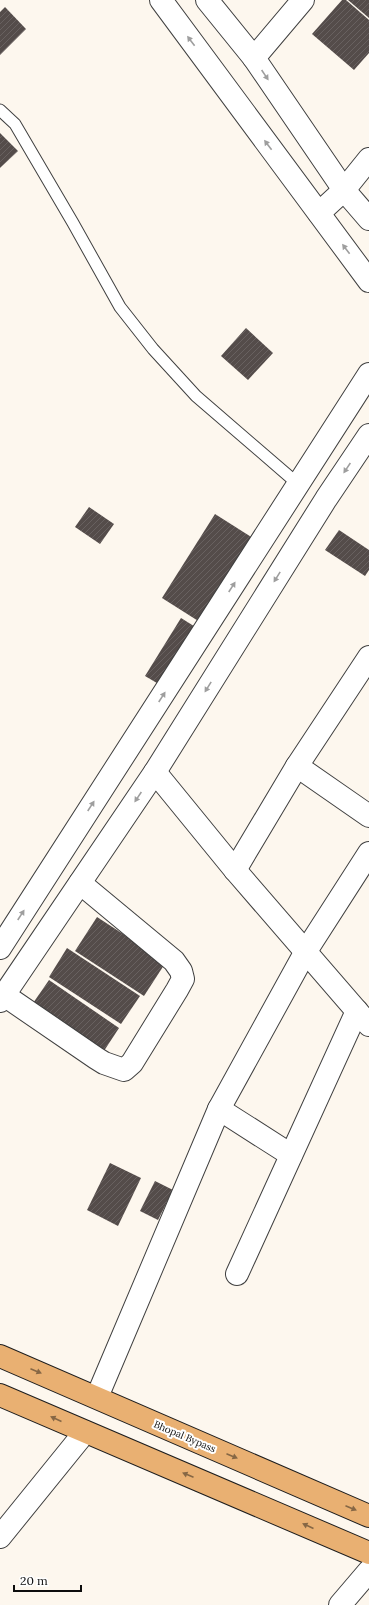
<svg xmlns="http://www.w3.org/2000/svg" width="369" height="1605" font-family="Lora,serif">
<defs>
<pattern id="building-hatch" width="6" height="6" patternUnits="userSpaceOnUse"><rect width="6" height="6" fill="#544c4a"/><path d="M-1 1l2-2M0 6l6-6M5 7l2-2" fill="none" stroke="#686160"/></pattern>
</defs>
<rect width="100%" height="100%" fill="#fdf7ee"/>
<g fill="url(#building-hatch)">
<path d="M342,0h4l23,20v33l-15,17 -42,-36z"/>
<path d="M348,0h21v18z"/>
<path d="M5,7l21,22 -26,26v-43z"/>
<path d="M0,133l18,18 -18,17z"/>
<path d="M246,328l27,25 -25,27 -27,-24z"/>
<path d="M89,507l25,17 -14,20 -25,-17z"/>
<path d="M215,514l41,26 -53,84 -41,-26z"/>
<path d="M339,530l30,20v20l-4,6 -40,-26z"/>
<path d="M181,618l16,10 -35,58 -17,-10z"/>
<path d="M97,917l69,45 -22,34 -69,-45z"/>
<path d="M67,948l73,48 -19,28 -72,-47z"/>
<path d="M49,980l70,48 -19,29 -71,-48z"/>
<path d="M110,1163l31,15 -23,48 -31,-16z"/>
<path d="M155,1181l18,9 -15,30 -18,-9z"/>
</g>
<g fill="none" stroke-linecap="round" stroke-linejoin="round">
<g stroke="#404040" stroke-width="13">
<path id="service" d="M0,110l15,14 58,99 47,84 33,42 43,47 102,88"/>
</g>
<g stroke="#404040" stroke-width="24">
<g id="minor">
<path d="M161,0l208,281"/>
<path d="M207,0l47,58 90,132 25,29"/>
<path d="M254,58l49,-58"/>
<path d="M319,213l25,-23 25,-31"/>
<path d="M297,766l72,50"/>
<path d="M155,772l80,98 134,155"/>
<path d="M235,870l62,-104 72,-109"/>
<path d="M0,948l369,-574"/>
<path d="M4,995l92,63 8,5 20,7 8,-7 45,-73 6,-11 -2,-8 -7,-10 -94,-78"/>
<path d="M0,1001l155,-229 171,-273 43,-64"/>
<path d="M219,1109l72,46"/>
<path d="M237,1274l120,-263"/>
<path d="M97,1397l122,-288 87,-158 63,-98"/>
<path d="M0,1537l85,-105"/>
<path d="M340,1605l29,-34"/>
</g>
</g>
<g stroke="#1e1e1e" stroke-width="24">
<g id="primary">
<path d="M0,1356l369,160"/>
<path d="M0,1395l369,158"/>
</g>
</g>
<use href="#service" stroke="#fff" stroke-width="11"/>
<use href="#minor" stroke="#fff" stroke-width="22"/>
<use href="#primary" stroke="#e9b072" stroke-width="22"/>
</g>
<defs><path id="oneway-solid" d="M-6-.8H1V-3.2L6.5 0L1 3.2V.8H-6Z"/></defs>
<g fill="#9e9e9e">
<use href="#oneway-solid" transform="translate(191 41) rotate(-127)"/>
<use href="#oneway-solid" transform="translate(265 75) rotate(56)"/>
<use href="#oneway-solid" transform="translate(268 145) rotate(-127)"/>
<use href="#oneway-solid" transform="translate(346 249) rotate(-127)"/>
<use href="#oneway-solid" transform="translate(347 468) rotate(124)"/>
<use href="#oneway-solid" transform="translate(277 577) rotate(122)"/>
<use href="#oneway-solid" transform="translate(232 587) rotate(-57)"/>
<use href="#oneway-solid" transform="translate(208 687) rotate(122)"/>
<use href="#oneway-solid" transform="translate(162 697) rotate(-57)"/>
<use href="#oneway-solid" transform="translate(138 797) rotate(124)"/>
<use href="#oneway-solid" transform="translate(91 806) rotate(-57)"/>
<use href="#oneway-solid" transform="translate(21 915) rotate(-57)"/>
</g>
<g fill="#866745">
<use href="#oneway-solid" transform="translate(36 1371) rotate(23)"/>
<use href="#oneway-solid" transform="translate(56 1419) rotate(-156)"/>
<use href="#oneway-solid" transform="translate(232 1456) rotate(23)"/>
<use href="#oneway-solid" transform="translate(188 1475) rotate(-157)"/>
<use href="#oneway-solid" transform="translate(351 1508) rotate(23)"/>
<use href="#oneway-solid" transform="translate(308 1526) rotate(-156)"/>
</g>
<g text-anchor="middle" stroke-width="4" stroke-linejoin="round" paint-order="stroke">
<g font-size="10" fill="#0d0d0d" stroke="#fff">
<text transform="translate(185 1436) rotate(23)" y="4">Bhopal Bypass</text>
</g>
</g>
<path d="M14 1585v6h67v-6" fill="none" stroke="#0d0d0d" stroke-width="2"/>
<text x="20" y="1585" font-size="12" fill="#0d0d0d" stroke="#ffffff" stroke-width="3" paint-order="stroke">20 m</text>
</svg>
